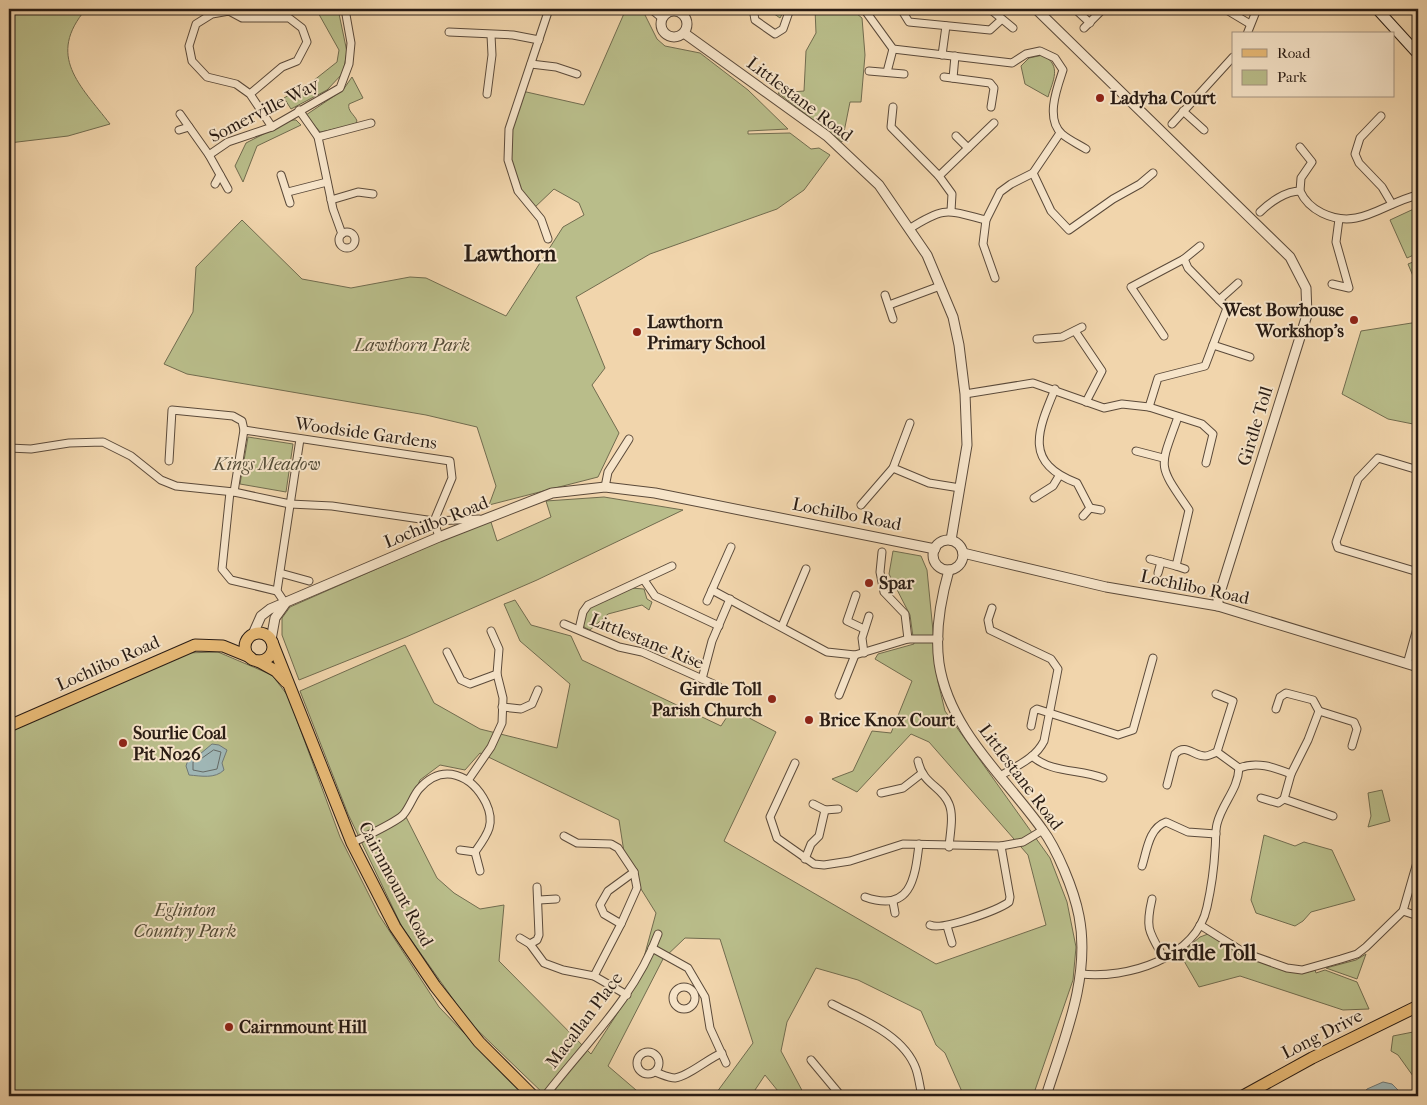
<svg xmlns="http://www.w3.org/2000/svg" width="1427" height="1105" font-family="'IM FELL French Canon',serif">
<rect width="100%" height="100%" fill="#f1d5ac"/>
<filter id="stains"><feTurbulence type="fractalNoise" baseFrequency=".004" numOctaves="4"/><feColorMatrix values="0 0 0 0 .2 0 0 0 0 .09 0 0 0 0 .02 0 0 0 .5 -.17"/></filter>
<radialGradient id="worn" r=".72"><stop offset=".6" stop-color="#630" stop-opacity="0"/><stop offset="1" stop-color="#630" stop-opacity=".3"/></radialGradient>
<g fill="#b9bd8a" stroke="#716c4f" fill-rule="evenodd">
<path d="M9,9h77c-40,47 -6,76 24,115l-42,12 -59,7z"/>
<path d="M316,9h22l9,43 -4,21 -16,17 -36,19 -7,-11 29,-17 24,-19 2,-12z"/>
<path d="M626,9h16l15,30 8,7 35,7 48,37 40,39 -40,2v3l42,-1 21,16 8,-1 11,7 -26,35 -27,19 -127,45 -74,43 29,71 -13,17 27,48 -21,44 -109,28 7,-19 -19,-59 -51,-12 -239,-41 -23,-10 29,-52 3,-45 46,-47 60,59 49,9 59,-11 16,1 80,38 57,-89 21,-12 -5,-12 -25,-14 -21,20c-35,-43 -28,-69 -11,-118l62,14z"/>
<path d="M765,9h20l-5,9 -10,-7 -7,2z"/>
<path d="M815,9h36l11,9 3,37 -4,47h-11l-8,40 -64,-49 26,-2 2,-40 10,-18z"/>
<path d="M1043,55c19,11 10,25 5,42l-23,-13 -4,-18 8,-8z"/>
<path d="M352,77l11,21 -14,6c-2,7 6,11 8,17l-2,4 -35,7 -14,-17 37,-25z"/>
<path d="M291,120h5l5,5 -44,21 -14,36 -8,-16 11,-23z"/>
<path d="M1418,207v46l-11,5 -17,-38z"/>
<path d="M1418,260v28l-10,-24z"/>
<path d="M1418,322v103l-30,-6 -46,-25 19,-63z"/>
<path d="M248,437l45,7 -7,48 -46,-8z"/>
<path d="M604,497l79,13 -146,70 -131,57 -107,43 -17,-45v-17l8,-11 200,-88 7,22 54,-24 -5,-16z"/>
<path d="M893,551l28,5 6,14 11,112 7,29 105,147 17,44 9,45 -3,33 -40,116h-51l-6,-4 -7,4h-7l1,-2 -18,-41 -9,-8 -15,-34 -63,-31 -42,-12 -29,54 -6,29 24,45h-23l-17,-21 -14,21h-37l39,-53 -33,-104 -35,-1 -22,21 -55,107 35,30h-97l-76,-73 -68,-96 -54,-113 -48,-123 105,-46 29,58 46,26 77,19 13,-64 -50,-43 -16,-37 11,-4 16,25 40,11 11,24 139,66 11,-17 44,23 -52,109 212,123 110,-39 -18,-70 -99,-113 -18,-8 -54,58 -25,-13 21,-8 19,-40 19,2 21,-52 -37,-22 3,-5 36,-10 -4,-29 -21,-41zM480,753l139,67 7,45 30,48 -19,70 -46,71 -92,-93 5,-56 -24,4 -26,-16 -17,-15 -32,-63 15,-35 20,-15 25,5z"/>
<path d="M631,588l13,1 3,10 5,3 -3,8 -7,-5 -34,9 -18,16 -6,-3 -1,-4 5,-15z"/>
<path d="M218,652l54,23 16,21 52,141 39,78 60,92 86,89h-516v-367l176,-76z"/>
<path d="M1382,790l8,31 -22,6 3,-11 -3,-23z"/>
<path d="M1264,835l31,11 9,-4 28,8 23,50 -44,12 -8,9 -8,5 -39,-13 -5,-13z"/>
<path d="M1208,934l85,38 11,1 11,-3 1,3 9,-3 32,12 12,27 -26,1 -103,-34 -41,11 -19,-33 20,-17z"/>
<path d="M1366,954l-9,25 -31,-11 30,-8z"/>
<path d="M1418,1031v52l-20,-28 -7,-4 2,-15z"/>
</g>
<g fill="#9fb6b5" stroke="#707875">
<path d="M212,744l7,1 8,5 -5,13 2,7c-9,9 -23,6 -35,5l-3,-9 3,-9 11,-3z"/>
<path d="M1383,1082l9,2 12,12h-42l5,-7z"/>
</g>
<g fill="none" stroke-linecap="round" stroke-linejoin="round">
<path stroke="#646964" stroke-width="1" d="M214,750l7,2 -4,17 -14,3 -10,-2v-8l9,-4z"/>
<g stroke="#5b4a3a" stroke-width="9">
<g id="minor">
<path d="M651,9l11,9"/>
<path d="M753,9l2,11 20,14 8,-5 7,-20"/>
<path d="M864,9l29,40 119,14 14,-9 14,-3 15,7 8,12c-6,18 -18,49 -1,64 7,6 16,10 24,15"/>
<path d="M901,9l8,13 81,8 11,-10"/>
<path d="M990,9l23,19"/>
<path d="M1075,9l15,14"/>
<path d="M1225,9l25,15"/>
<path d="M1084,28l19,-19"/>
<path d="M449,32l64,3 26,5"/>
<path d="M1247,34l10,-25"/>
<path d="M942,55l4,-29"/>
<path d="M531,64l25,3 21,7"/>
<path d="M869,71l35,3"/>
<path d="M887,72l6,-23"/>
<path d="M944,77l46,6 4,5 -3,19"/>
<path d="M953,78l2,-22"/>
<path d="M250,94l32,-27 15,-6 10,-19 -5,-14 -13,-10h-47l-13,-7 -17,3 -16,10 -7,22 3,15 15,16 29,7 14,10 22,33"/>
<path d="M487,94l5,-39 -1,-20"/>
<path d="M893,107l-2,20 48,49 13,18 -1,17"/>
<path d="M299,110l19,27 15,72 9,25"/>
<path d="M1183,111l21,19"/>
<path d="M180,114l29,41 19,34"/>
<path d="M1381,116l-21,22 -5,16 4,9 23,24 10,17"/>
<path d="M1172,124l61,-67"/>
<path d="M179,130l10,-3"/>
<path d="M956,136l12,12"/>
<path d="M318,137l53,-14"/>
<path d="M1300,147l12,15 -11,16 -1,13c5,11 12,17 22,22 37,18 61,-10 96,-18"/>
<path d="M209,155l19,-13 44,-15 68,-39 9,-24 2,-21 -6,-34"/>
<path d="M1033,173l18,38 18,19 44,-31 27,-15 13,-11"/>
<path d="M281,175l9,28"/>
<path d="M939,176l55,-53"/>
<path d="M215,184l5,-9"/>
<path d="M288,192l39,-10"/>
<path d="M331,200l27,-8 15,2"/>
<path d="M1260,212c10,-10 26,-21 40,-21"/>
<path d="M909,229c36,-23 37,-19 77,-9"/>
<circle cx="347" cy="240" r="8"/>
<path d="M548,239l-7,-20 -23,-28 -10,-31 1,-31 40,-120"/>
<path d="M995,278l-12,-34 3,-24 14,-28 11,-8 22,-11 27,-40"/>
<path d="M1332,284l17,4 -13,-46 3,-23"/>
<path d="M885,295l8,24"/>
<path d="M1219,300l19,-17"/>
<path d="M889,305l51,-19"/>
<path d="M1075,331l27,40 -16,31"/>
<path d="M1164,336l-33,-49 53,-28 16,-13"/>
<path d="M1037,339l25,-2 20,-10"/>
<path d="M1213,345l37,12"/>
<path d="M1055,389c-18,43 -31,74 22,94l13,25 -7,8"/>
<path d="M965,394l68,-11 71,25 18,-4 27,3 53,17 11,10 -7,29"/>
<path d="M1149,407l9,-29 47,-12 22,-58 -39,-40 -4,-9"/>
<path d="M910,423l-17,45 36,15 31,5"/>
<path d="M244,430l206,31 2,17 -18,43 45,-2"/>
<path d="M9,448l22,1 38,-6 34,-1 28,14 30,24 15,6 58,6 56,12 42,2 102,15 5,16"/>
<path d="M1136,451l27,7"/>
<path d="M169,461l3,-51 61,6 9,5 2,9 -10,62"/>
<path d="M1418,470l-40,-12 -20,21 -22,63 2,6 80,24"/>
<path d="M605,487l3,-15 21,-33"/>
<path d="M230,492l-8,77 9,11 46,11"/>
<path d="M1034,498l19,-12 6,-10"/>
<path d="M861,505l32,-37"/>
<path d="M1090,508l11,2"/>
<path d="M882,552l-2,20 4,20 21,22 3,25"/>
<path d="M1150,559l26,7 13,-56c-32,-47 -30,-40 -11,-93"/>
<path d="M1176,566l9,3"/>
<path d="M280,573l29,8"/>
<path d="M1158,573l3,-11"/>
<path d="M644,580l11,16 64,30"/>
<path d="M712,590l115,62 28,3 53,-16h31"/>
<path d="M856,595l-9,26 17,8"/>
<path d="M707,601l24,-54"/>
<path d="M285,603l-8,-12 23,-152"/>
<path d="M992,608l-4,12 2,10 61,29 7,10 -14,72c-9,18 -28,25 -44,35"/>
<path d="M564,624l55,23 23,5 76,34"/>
<path d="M782,626l24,-57"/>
<path d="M579,629l4,-17 5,-7 84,-39"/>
<path d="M447,652l14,28 9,4 27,-10"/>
<path d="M864,653l-2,-15 7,-22"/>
<path d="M1407,664l11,-39"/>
<path d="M702,679l10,-38 18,-42"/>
<path d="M1216,694l17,7 -16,51 22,16"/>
<path d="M839,695l16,-40"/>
<path d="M502,707l19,2 11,-5 6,-14"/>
<path d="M1276,709l4,-12 6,-4 27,7 6,11"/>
<path d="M1319,711l35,11 3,7 -5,17"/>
<path d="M1031,726l3,-15 3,-2 81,26 15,-5 20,-72"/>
<path d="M1032,756c19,17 47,13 71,22"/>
<path d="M918,761c5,24 24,25 31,43 5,12 1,29 0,43"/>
<path d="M795,763l-25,54 7,21 37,26 10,1 26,-4 53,-17 98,2 22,-4 20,-12"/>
<path d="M1239,768c18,-7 34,-1 52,6l17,-34 11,-29"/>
<path d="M469,779l22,-32 11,-24 1,-25 -6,-24 2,-25 -8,-18"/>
<path d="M1167,785l8,-31c11,-11 18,2 30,2 4,0 9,-3 12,-4"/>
<path d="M881,793l22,-5 18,-14"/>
<path d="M1261,798l17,5 6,-4 7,-25"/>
<path d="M1284,799l49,17"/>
<path d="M813,804l12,6 13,-1"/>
<path d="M564,836l13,7 34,1 7,4 16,24 3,16 -16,36 -27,52"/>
<path d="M352,843c12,-6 43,-20 51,-28 7,-8 10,-19 16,-26 24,-27 53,-14 67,14 10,21 1,32 -11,49l-15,-2"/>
<path d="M475,852l5,19"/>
<path d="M805,859l6,-15 8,-8 6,-26"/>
<path d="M1142,866c5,-16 7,-38 24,-44l22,10 28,2"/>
<path d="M865,897c45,16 50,-17 54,-53"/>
<path d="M1152,899c-7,30 -3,33 12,59"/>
<path d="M539,900l17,-1"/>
<path d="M893,902l2,11"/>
<path d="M1403,911l15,5"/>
<path d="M621,924l-17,-10 -4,-9 8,-14 26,-19"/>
<path d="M930,925c12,6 68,-15 79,-23l1,-5 -9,-51"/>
<path d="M1200,925l45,28 42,15 15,2 39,-11 16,-5 9,-7 37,-36 15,-52"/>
<path d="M947,926l5,17"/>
<path d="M520,938l10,6 14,19 19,7 31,6 33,19"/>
<path d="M530,944l7,-4 2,-5 -2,-48"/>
<path d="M652,948l36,20 17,29 5,31 16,35"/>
<path d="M1081,974c45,5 115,-15 126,-67 4,-18 7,-38 8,-57 1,-9 0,-18 2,-26 5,-21 21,-34 22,-56"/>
<circle cx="684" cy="998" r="11"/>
<path d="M832,1004c29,15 72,31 84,65 3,9 4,19 6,27"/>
<circle cx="648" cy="1063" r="11"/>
<path d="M811,1060l30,36"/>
<path d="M655,1072c6,2 14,6 20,6 14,-2 32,-19 47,-25"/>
<path d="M545,1096c40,-52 90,-99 113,-162"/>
</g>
</g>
<g stroke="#5b4a3a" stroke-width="11">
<g id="tertiary">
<path d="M1036,9l254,248 16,31 1,27 -89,284v7"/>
<circle cx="674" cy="24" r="13"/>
<path d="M684,33l143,103 52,49 48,70 26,62 6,28 6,49 2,51 -16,95"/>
<circle cx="948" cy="555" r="15"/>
<path d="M963,553l143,34 112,19 200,61"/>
<path d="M949,570c-8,28 -14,64 -10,93 10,67 66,114 103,166 15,20 32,61 37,87 12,61 -15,123 -33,180"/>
<path d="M253,634l8,-18 9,-7 169,-72 113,-44 53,-6 50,6 280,56"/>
<path d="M271,640l4,-22 10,-14"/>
</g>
</g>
<g stroke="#291c14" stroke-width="12">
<path id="secondary" d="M1377,9l41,45"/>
</g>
<g stroke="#291c14" stroke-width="13">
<g id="primary">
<circle cx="259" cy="647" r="14"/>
<path d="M272,642l80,201 43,84 40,59 44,56 54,54"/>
<path d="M258,661l18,10 10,11"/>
<path d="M9,726l186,-81 28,1 27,11"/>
<path d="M1243,1096l69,-38 106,-52"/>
</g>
</g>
<use href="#minor" stroke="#f6e4c9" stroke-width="7"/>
<use href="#tertiary" stroke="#f6e4c9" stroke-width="9"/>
<use href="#secondary" stroke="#f6e4c9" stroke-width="10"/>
<use href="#primary" stroke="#e8ba76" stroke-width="11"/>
</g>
<g fill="#8f2418" stroke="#f6e4c9" stroke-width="2">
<circle cx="1100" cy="98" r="5"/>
<circle cx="1354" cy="320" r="5"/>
<circle cx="637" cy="332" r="5"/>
<circle cx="869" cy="583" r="5"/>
<circle cx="772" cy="699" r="5"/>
<circle cx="809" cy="720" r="5"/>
<circle cx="123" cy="743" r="5"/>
<circle cx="229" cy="1027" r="5"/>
</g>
<g text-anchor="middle" stroke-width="4" stroke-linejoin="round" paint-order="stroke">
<g font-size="18" font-weight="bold" fill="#291c14" stroke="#f6e4c9" text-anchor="start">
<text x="1110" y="104">Ladyha Court</text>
<text x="1344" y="316" text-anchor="end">West Bowhouse<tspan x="1344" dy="21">Workshop's</tspan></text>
<text x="647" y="328">Lawthorn<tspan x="647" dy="21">Primary School</tspan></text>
<text x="879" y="589">Spar</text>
<text x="762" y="695" text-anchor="end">Girdle Toll<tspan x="762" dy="21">Parish Church</tspan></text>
<text x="819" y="726">Brice Knox Court</text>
<text x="133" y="739">Sourlie Coal<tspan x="133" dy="21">Pit No26</tspan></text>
<text x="239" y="1033">Cairnmount Hill</text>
</g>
<g font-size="18" fill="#291c14" stroke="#f6e4c9">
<text transform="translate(800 99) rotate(37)" y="6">Littlestane Road</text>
<text transform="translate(264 110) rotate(-27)" y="6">Somerville Way</text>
<text transform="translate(1255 426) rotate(-73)" y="6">Girdle Toll</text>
<text transform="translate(366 433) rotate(8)" y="6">Woodside Gardens</text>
<text transform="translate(847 514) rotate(11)" y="6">Lochilbo Road</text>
<text transform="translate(436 522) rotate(-22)" y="6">Lochilbo Road</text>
<text transform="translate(1195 587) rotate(12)" y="6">Lochlibo Road</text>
<text transform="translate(647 641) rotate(22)" y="6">Littlestane Rise</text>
<text transform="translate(108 663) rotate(-24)" y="6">Lochlibo Road</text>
<text transform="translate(1021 777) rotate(53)" y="6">Littlestane Road</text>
<text transform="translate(396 884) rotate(62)" y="6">Cairnmount Road</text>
<text transform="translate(584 1020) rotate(-53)" y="6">Macallan Place</text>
<text transform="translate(1322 1034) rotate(-27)" y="6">Long Drive</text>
</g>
<g font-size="18" font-style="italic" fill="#544c37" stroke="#f6e4c9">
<text x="412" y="351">Lawthorn Park</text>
<text x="267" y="470">Kings Meadow</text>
<text x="185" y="916">Eglinton<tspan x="185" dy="21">Country Park</tspan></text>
</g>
<g font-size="22" font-weight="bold" fill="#291c14" stroke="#f6e4c9">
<text x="510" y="261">Lawthorn</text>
<text x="1206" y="960">Girdle Toll</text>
</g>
</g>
<rect width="1427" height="1105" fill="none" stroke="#f1d5ac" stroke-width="30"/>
<rect x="10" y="10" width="1407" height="1085" fill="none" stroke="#291c14" stroke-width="2.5"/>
<rect x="15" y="15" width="1397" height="1075" fill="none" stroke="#291c14"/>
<rect x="1232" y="32" width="162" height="65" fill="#f6e4c9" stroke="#a49481"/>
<rect x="1242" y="49" width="25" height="8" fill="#e8ba76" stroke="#a49481"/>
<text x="1277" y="58" font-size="15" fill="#291c14">Road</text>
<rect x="1242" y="70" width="25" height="15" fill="#b9bd8a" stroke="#a49481"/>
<text x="1277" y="82" font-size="15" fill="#291c14">Park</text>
<rect width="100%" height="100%" filter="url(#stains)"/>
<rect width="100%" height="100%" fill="url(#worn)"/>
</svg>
